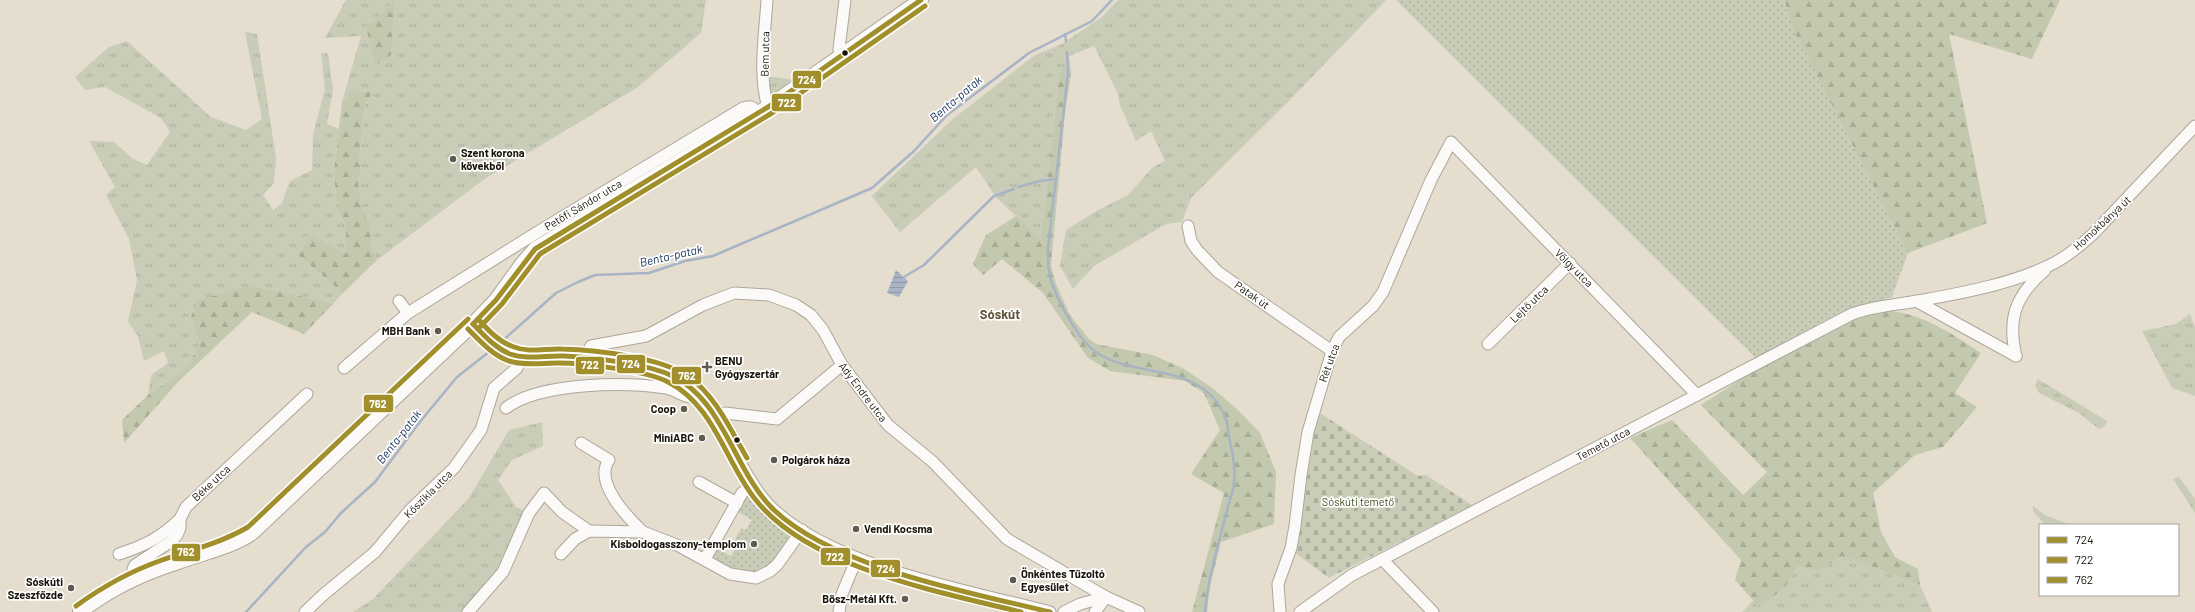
<svg xmlns="http://www.w3.org/2000/svg" width="2195" height="612" font-family="Barlow,sans-serif">
<defs>
<pattern id="grass-tufts" width="24" height="20" patternUnits="userSpaceOnUse"><rect width="24" height="20" fill="#c9ccb7"/><path d="M3 7l-1-3M5 7V3M7 7l1-3M15 17l-1-3M17 17v-4M19 17l1-3" fill="none" stroke="#acae9c"/></pattern>
<pattern id="forest-firs" width="22" height="20" patternUnits="userSpaceOnUse"><rect width="22" height="20" fill="#c3c9ae"/><path d="M5 1l3.5 6h-7zM16 11l3.5 6h-7z" fill="#a7ac94"/></pattern>
<pattern id="cemetery-stones" width="16" height="16" patternUnits="userSpaceOnUse"><rect width="16" height="16" fill="#c9ccb7"/><path d="M2 7V4a2 2 0 0 1 4 0v3zM10 15v-3a2 2 0 0 1 4 0v3z" fill="#acae9c"/></pattern>
<pattern id="park-dots" width="8" height="8" patternUnits="userSpaceOnUse"><rect width="8" height="8" fill="#c9ccb7"/><path d="M2 2h.1M6 6h.1" fill="none" stroke="#acae9c" stroke-width="1.8" stroke-linecap="round"/></pattern>
<pattern id="water-rules" width="6" height="5" patternUnits="userSpaceOnUse"><rect width="6" height="5" fill="#a8b4c6"/><path d="M0 2.5h6" fill="none" stroke="#909aa9"/></pattern>
</defs>
<rect width="100%" height="100%" fill="#e5ddce"/>
<g fill="url(#grass-tufts)">
<path d="M346,0h49l-29,27 25,28 4,-55h311l-5,33 -63,54 -155,93 -106,80 -4,-8 -4,-28 -8,-21 -3,-21 3,-10 -2,-12 6,-57 9,-11 -17,-1 -15,11 19,-66 -36,2z"/>
<path d="M1118,0h268l-99,103 -96,95 -9,24 -16,2 -72,42 -21,23 -13,-23 6,-36 32,-20 30,-15 24,-27 13,-7 -14,-30 -15,10 -16,-36 -2,-11 -24,-48 -25,10 -10,19 -18,165 -45,-43 -20,-30 -76,65 -28,-36 81,-77 82,-64 27,-11 40,-27z"/>
<path d="M245,32l12,2 19,124 -2,25 -11,12 10,15 9,-7 8,-22 22,-11 1,-36 12,-45 -4,-36h7l5,37 -6,34 12,5 -5,43 3,38 9,13v31l-16,-8 -32,9 45,38 -9,10 -82,-17 -61,31 9,27 -14,24 -38,27 3,-20 17,-12 -4,-12 -20,10 -6,-25 -10,-14 9,-42 -8,-41 -23,-44 9,-8 -26,-46 25,1 19,17 14,6 23,-33 -9,-14 -56,-31 -20,3 -10,-13 34,-30 18,-6 84,76 35,13 16,-11z"/>
<path d="M768,76l25,4 1,5 -22,13 -4,-2z"/>
<path d="M2190,314l5,13v69l-23,-8 -30,-57 34,-7z"/>
<path d="M2038,379l69,42 -2,5 -6,3 -20,-16 -40,-20 -4,-7z"/>
<path d="M542,422l1,24 -31,14 -14,20 18,27 11,5 -28,55 -33,45h-113l20,-13 96,-101 40,-68z"/>
<path d="M2179,477l16,22v14l-22,-34z"/>
<path d="M2033,506l12,9 26,10h-26l-12,-14z"/>
<path d="M1842,556l78,29 12,27h-190l12,-12 2,7 28,-18 14,-23 20,6z"/>
</g>
<g fill="url(#forest-firs)">
<path d="M395,0l-4,55 -15,10 -10,-38z"/>
<path d="M1784,0h276l-28,59 -83,-25 38,189 -79,30 -114,-220z"/>
<path d="M1069,56l2,17 -6,41 -14,151 5,19 14,31 19,24 7,5 57,11 31,14 27,18 26,22 23,24 16,39 -2,52 -53,18 -11,44 -3,26h-15l32,-119 -33,-19 29,-44 -16,-37 -19,-12 -75,-10 -22,-13 -45,-65 -41,-34 -19,16 -10,-11 13,-29 30,-19 25,24 18,-165z"/>
<path d="M357,91l17,1 -9,11 -6,57 2,12 -3,10 3,21 8,21 4,28 4,8 -34,33 -45,-38 14,-20 34,19v-30l-9,-14 -3,-38 8,-70z"/>
<path d="M252,286l82,17 -30,31 -52,-22 -74,70 -54,61 -2,-23 26,-25 38,-27 14,-24 -9,-27 7,-17z"/>
<path d="M1888,310c41,7 59,21 93,43l-26,40 22,14 -34,40 -28,8 -42,38 8,39 14,25 23,12 2,16 -78,-29 -24,16 -20,-6 -14,23 -28,19 -3,-8 -18,-20 6,-20 -111,-122 42,-18 71,75 24,-23 -66,-67 62,-40 98,-50z"/>
</g>
<path fill="url(#cemetery-stones)" d="M1318,412l100,64 8,-1 46,30 -143,73 -35,-26z"/>
<g fill="url(#park-dots)">
<path d="M1396,0h388l11,33 113,220 -16,44 -53,16 -83,45z"/>
<path d="M753,494l17,20 25,17c-16,22 -28,51 -60,39 -10,-3 -17,-6 -22,-16l3,-6 15,8 6,-10 -4,-3 8,-15 5,2 6,-10 -15,-9 6,-11z"/>
</g>
<path fill="url(#water-rules)" d="M896,270l12,11 -9,16 -12,-4z"/>
<g fill="none" stroke-linecap="round" stroke-linejoin="round">
<g stroke="#a8b4c6" stroke-width="2.5">
<path d="M1065,34l1,7"/>
<path d="M1067,52l1,21 -20,175c-1,28 4,39 17,64 8,14 19,33 34,42 41,25 105,8 127,65 2,5 2,12 3,18 3,14 7,30 5,45 -1,10 -5,20 -7,29 -9,34 -19,67 -22,101"/>
<path d="M1018,187l22,-6 16,-2"/>
<path d="M904,277l20,-12 70,-69 20,-7"/>
<path d="M499,344l57,-51 22,-11 17,-7 54,-2 36,-12 28,-5 159,-68 42,-37 33,-36 82,-62 63,-32 20,-21"/>
<path d="M246,612l60,-65 19,-15 16,-19 34,-31 44,-59 38,-46 37,-29"/>
</g>
<g stroke="#aca79b" stroke-width="13">
<g id="minor">
<path d="M767,0c-2,34 -9,74 1,107"/>
<path d="M840,58l-1,-9 6,-49"/>
<path d="M1188,226l3,15 6,9 21,22 114,79"/>
<path d="M399,301l9,12"/>
<path d="M1916,301l100,55"/>
<path d="M473,324c11,12 22,24 37,30 16,6 34,1 51,2 14,0 27,3 41,5 22,3 45,5 67,13 50,18 66,101 105,136 64,58 192,80 276,102"/>
<path d="M1488,344l82,-81"/>
<path d="M2016,356c-9,-38 0,-61 29,-86"/>
<path d="M584,358l7,-12 55,-10 57,-31 31,-12 35,2 27,10 15,10 12,15 19,35 46,60 45,37 74,77 99,58 -11,15"/>
<path d="M344,368l64,-55 133,-83 202,-122c8,-3 10,-1 14,5"/>
<path d="M506,408c34,-26 119,-26 160,-20 12,2 19,12 32,8"/>
<path d="M714,417l11,-4 52,6 65,-54"/>
<path d="M581,443l28,17c-16,22 19,58 34,72"/>
<path d="M699,482l38,21"/>
<path d="M119,554c27,-9 41,-16 61,-35"/>
<path d="M561,554l14,-15 14,-8 54,1 36,14 51,28 26,4 14,-7 7,-6 25,-35"/>
<path d="M705,559l37,-66 11,-9"/>
<path d="M1382,559l51,53"/>
<path d="M136,578l-3,-9 2,-4 35,-23 7,-7 3,-7v-9l6,-12 121,-113"/>
<path d="M305,612l18,-17 52,-43 35,-42 44,-42 27,-38 13,-42 23,-20 4,-12"/>
<path d="M468,612l35,-40 26,-59 15,-20 18,19 27,19"/>
<path d="M839,612l3,-18 15,-36"/>
<path d="M1064,612l16,-8 26,-7 33,15"/>
<path d="M1280,612l-2,-28 13,-36 4,-22 6,-51 7,-43 24,-81 7,-14 34,-31 10,-14 48,-112 20,-38 246,253"/>
<path d="M1300,612l52,-37 500,-261c22,-8 43,-9 66,-13 43,-8 90,-16 130,-35 16,-7 32,-20 45,-32l102,-108"/>
</g>
</g>
<g stroke="#aca79b" stroke-width="16">
<path id="major" d="M80,612c29,-23 63,-39 98,-50 24,-9 52,-14 74,-29l221,-209 23,-24 26,-36 13,-15 233,-142 153,-107"/>
</g>
<use href="#minor" stroke="#fbfaf8" stroke-width="11"/>
<use href="#major" stroke="#fbfaf8" stroke-width="14"/>
<g stroke="#fff" stroke-width="8">
<g id="bus-1">
<path d="M473,324c11,11 22,24 37,30 17,6 37,1 54,2 26,1 81,8 104,18 56,23 65,97 106,136 62,58 194,82 276,102"/>
<path d="M473,324l23,-24 39,-51 233,-142 153,-107"/>
</g>
</g>
<g stroke="#fff" stroke-width="8">
<g id="bus-2">
<path d="M468,329c12,12 24,26 41,32 16,5 33,2 49,2 25,0 90,8 110,19 46,23 57,79 87,117 54,69 185,93 266,113"/>
<path d="M478,329l24,-25 38,-50 232,-141 153,-107"/>
</g>
</g>
<g stroke="#fff" stroke-width="8">
<g id="bus-3">
<path d="M478,319c10,11 21,23 36,28 15,6 32,1 48,2 34,1 99,8 127,28 27,19 42,54 58,81"/>
<path d="M76,606c26,-19 55,-35 86,-46 29,-10 59,-17 86,-33l220,-208"/>
</g>
</g>
<use href="#bus-1" stroke="#a18f2c" stroke-width="5"/>
<use href="#bus-2" stroke="#a18f2c" stroke-width="5"/>
<use href="#bus-3" stroke="#a18f2c" stroke-width="5"/>
</g>
<g fill="#19140a" stroke="#fff" stroke-width="1.5">
<circle cx="845" cy="53" r="3.5"/>
<circle cx="737" cy="440" r="3.5"/>
</g>
<g fill="#605a4f" stroke="#fff" stroke-width="1.5">
<circle cx="453" cy="159" r="4"/>
<circle cx="438" cy="331" r="4"/>
<path d="M705 361h4v4h4v4h-4v4h-4v-4h-4v-4h4z"/>
<circle cx="684" cy="409" r="4"/>
<circle cx="702" cy="438" r="4"/>
<circle cx="774" cy="460" r="4"/>
<circle cx="856" cy="529" r="4"/>
<circle cx="754" cy="544" r="4"/>
<circle cx="1013" cy="580" r="4"/>
<circle cx="71" cy="588" r="4"/>
<circle cx="905" cy="599" r="4"/>
</g>
<g text-anchor="middle" stroke-width="3.5" stroke-linejoin="round" paint-order="stroke">
<g font-size="11" fill="#19140a" stroke="#fff">
<text transform="translate(765 54) rotate(-89)" y="4">Bem utca</text>
<text transform="translate(583 205) rotate(-31)" y="4">Petőfi Sándor utca</text>
<text transform="translate(2102 223) rotate(-43)" y="4">Homokbánya út</text>
<text transform="translate(1574 268) rotate(45)" y="4">Völgy utca</text>
<text transform="translate(1252 295) rotate(35)" y="4">Patak út</text>
<text transform="translate(1529 304) rotate(-44)" y="4">Lejtő utca</text>
<text transform="translate(1329 363) rotate(-70)" y="4">Rét utca</text>
<text transform="translate(863 392) rotate(53)" y="4">Ady Endre utca</text>
<text transform="translate(1603 444) rotate(-28)" y="4">Temető utca</text>
<text transform="translate(211 483) rotate(-43)" y="4">Béke utca</text>
<text transform="translate(428 494) rotate(-45)" y="4">Kőszikla utca</text>
</g>
<g font-size="11" font-weight="bold" fill="#19140a" stroke="#fff" text-anchor="end">
<text x="461" y="157" text-anchor="start">Szent korona<tspan x="461" dy="13">kövekből</tspan></text>
<text x="430" y="335">MBH Bank</text>
<text x="715" y="365" text-anchor="start">BENU<tspan x="715" dy="13">Gyógyszertár</tspan></text>
<text x="676" y="413">Coop</text>
<text x="694" y="442">MiniABC</text>
<text x="782" y="464" text-anchor="start">Polgárok háza</text>
<text x="864" y="533" text-anchor="start">Vendi Kocsma</text>
<text x="746" y="548">Kisboldogasszony-templom</text>
<text x="1021" y="578" text-anchor="start">Önkéntes Tűzoltó<tspan x="1021" dy="13">Egyesület</tspan></text>
<text x="63" y="586">Sóskúti<tspan x="63" dy="13">Szeszfőzde</tspan></text>
<text x="897" y="603">Bösz-Metál Kft.</text>
</g>
<g font-size="11" fill="#3a4f18" stroke="#fff">
<text x="1358" y="506">Sóskúti temető</text>
</g>
<g font-size="12" font-style="italic" fill="#16315b" stroke="#fff">
<text transform="translate(956 99) rotate(-40)" y="4">Benta-patak</text>
<text transform="translate(671 256) rotate(-13)" y="4">Benta-patak</text>
<text transform="translate(399 437) rotate(-52)" y="4">Benta-patak</text>
</g>
<g font-size="13" font-weight="bold" fill="#61553c" stroke="#fff">
<text x="1000" y="319">Sóskút</text>
</g>
</g>
<g stroke="#fff" stroke-width="1.5">
<rect x="792" y="70" width="30" height="19" rx="4" fill="#a18f2c"/>
<rect x="771" y="93" width="31" height="19" rx="4" fill="#a18f2c"/>
<rect x="616" y="354" width="30" height="20" rx="4" fill="#a18f2c"/>
<rect x="575" y="356" width="30" height="19" rx="4" fill="#a18f2c"/>
<rect x="671" y="366" width="31" height="19" rx="4" fill="#a18f2c"/>
<rect x="363" y="394" width="31" height="19" rx="4" fill="#a18f2c"/>
<rect x="171" y="543" width="30" height="19" rx="4" fill="#a18f2c"/>
<rect x="820" y="547" width="31" height="19" rx="4" fill="#a18f2c"/>
<rect x="870" y="559" width="31" height="19" rx="4" fill="#a18f2c"/>
</g>
<g font-size="11" text-anchor="middle" font-weight="bold" fill="#fff">
<text x="807" y="84">724</text>
<text x="787" y="107">722</text>
<text x="631" y="368">724</text>
<text x="590" y="369">722</text>
<text x="687" y="380">762</text>
<text x="378" y="408">762</text>
<text x="186" y="556">762</text>
<text x="835" y="561">722</text>
<text x="886" y="573">724</text>
</g>
<rect x="2039" y="524" width="140" height="72" fill="#ffffff" stroke="#a3a19d"/>
<rect x="2047" y="537" width="20" height="6" fill="#a18f2c" stroke="#a3a19d"/>
<text x="2075" y="544" font-size="12" fill="#19140a">724</text>
<rect x="2047" y="557" width="20" height="6" fill="#a18f2c" stroke="#a3a19d"/>
<text x="2075" y="564" font-size="12" fill="#19140a">722</text>
<rect x="2047" y="577" width="20" height="6" fill="#a18f2c" stroke="#a3a19d"/>
<text x="2075" y="584" font-size="12" fill="#19140a">762</text>
</svg>
